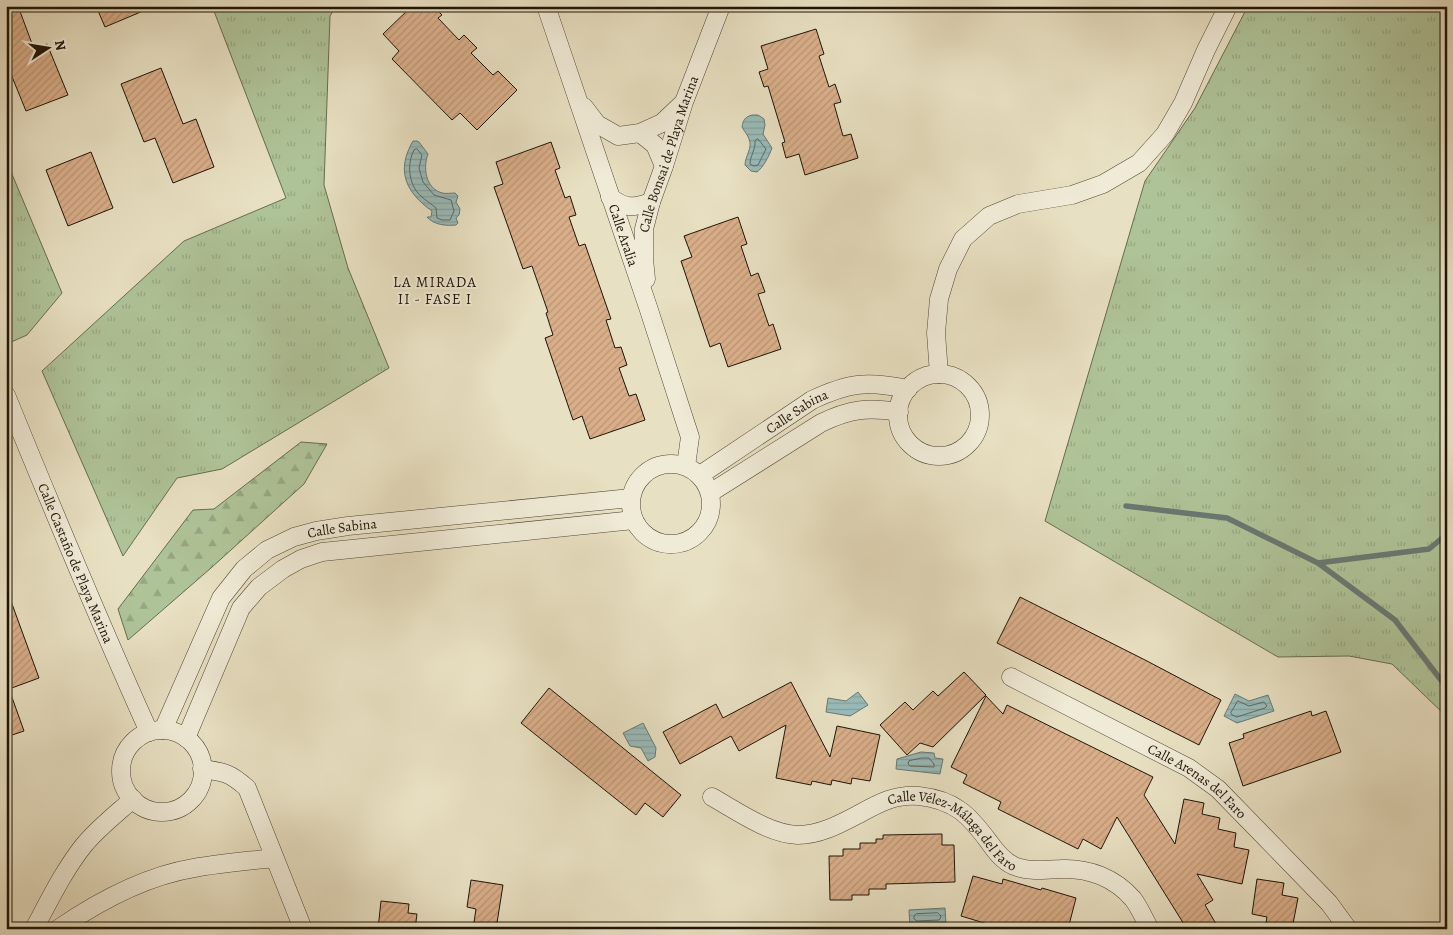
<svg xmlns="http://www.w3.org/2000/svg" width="1453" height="935" font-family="Alegreya,serif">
<defs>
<pattern id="grass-tufts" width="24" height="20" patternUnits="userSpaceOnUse" patternTransform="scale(1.25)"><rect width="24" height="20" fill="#afc398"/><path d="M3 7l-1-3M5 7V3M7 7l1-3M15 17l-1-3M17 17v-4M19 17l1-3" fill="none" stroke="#96a782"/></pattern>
<pattern id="forest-firs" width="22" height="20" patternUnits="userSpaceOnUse" patternTransform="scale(1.25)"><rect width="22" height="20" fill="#afc398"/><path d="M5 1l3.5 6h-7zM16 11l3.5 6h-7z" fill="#96a782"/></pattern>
<pattern id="water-rules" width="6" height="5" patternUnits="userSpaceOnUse" patternTransform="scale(1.25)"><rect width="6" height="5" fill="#99bbba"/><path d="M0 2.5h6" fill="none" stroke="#83a09e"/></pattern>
<pattern id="building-hatch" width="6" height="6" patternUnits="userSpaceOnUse" patternTransform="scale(1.25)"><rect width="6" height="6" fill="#d9ae89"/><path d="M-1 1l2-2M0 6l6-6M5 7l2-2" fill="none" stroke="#ba9575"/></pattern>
</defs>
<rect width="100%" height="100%" fill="#e8e0c2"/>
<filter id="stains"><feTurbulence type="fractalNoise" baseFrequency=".004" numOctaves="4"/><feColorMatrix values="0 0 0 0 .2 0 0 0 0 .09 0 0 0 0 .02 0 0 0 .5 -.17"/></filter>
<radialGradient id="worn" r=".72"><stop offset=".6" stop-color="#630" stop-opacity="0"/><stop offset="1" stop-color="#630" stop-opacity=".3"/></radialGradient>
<g fill="url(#grass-tufts)" stroke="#666c50">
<path d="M212,6h124l-6,10 -6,169 24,83 41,100 -167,101 -45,9 -54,78 -81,-185 142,-130 102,-43z"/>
<path d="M1248,6h199v711l-55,-53 -43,-8 -71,1 -233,-136 100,-340 50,-73z"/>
<path d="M6,160l56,133 -35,42 -18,8 -3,-6z"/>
</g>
<path fill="url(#forest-firs)" stroke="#666c50" d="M301,442l26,2 -23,40 -93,84 -83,72 -10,-31 75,-99 21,-1z"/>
<g fill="url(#water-rules)" stroke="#687872">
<path d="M752,115h6l6,4 1,6 -2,9 9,14c-2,6 -9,20 -15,24l-6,-1 -6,-6c0,-9 8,-17 4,-26 -1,-4 -5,-8 -7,-12 1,-7 3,-10 10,-12z"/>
<path d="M413,141h4l2,1 9,12c-5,13 -3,34 14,39 4,1 9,0 13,0l3,3 -2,6 4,7 -1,6 -3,3 2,5 -2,2c-10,1 -22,0 -29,-8h4l1,-6c-27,-19 -36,-41 -19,-70z"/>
<path d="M858,692l10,13 -18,11 -24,-4 2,-14 18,3z"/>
<path d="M1235,694l14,7 19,-6 6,16 -37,12 -13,-7z"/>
<path d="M643,723l13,25 -1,9 -7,4 -7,-13 -11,-2 -7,-13z"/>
<path d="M921,752l13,1 1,5 8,1 -3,15 -44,-5 1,-10z"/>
<path d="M945,908l1,17 -36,1 -1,-16z"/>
</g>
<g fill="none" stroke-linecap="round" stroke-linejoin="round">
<g stroke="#5c6860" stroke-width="1">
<path d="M758,139l8,10 -8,16 -4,1 -4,-2c0,-8 6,-15 5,-23z"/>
<path d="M417,149l5,6 -3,13 4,14 11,13 17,5 3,11 -4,9h-8l-5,-2 -1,-10c-7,-6 -16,-11 -21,-19 -7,-12 -7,-28 -1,-39z"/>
<path d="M1238,701l11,5 15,-4 3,4 -2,2 -28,9 -5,-2 -1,-2z"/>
<path d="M922,758h7l5,6v3l-24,-1 -2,-2 1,-3z"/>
<path d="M938,913l3,3 -1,3 -1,1 -22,1 -3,-2v-3l2,-2z"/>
</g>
<g stroke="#687872" stroke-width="5.5">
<path d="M1126,506l101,12 91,45 77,57 52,68"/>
<path d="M1318,563l111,-14 18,-15"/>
</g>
</g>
<g fill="url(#building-hatch)" stroke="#1e1407">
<path d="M6,6h12l16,43 13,-5 21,51 -42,16 -20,-49z"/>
<path d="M96,6h59l-50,21z"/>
<path d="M412,6h21l9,9 -4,3 21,22 5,-5 13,13 -6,5 22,22 5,-4 19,19 -40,40 -17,-17 -8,7 -60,-61 7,-8 -16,-17z"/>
<path d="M816,29l8,25 -5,2 10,31 6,-3 6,18 -7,2 9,32 8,-2 7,24 -53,17 -6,-21 -13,4 -4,-15 3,-1 -17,-56 -4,1 -5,-15 9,-3 -7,-23z"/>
<path d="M161,68l22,56 13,-5 18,48 -41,16 -18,-45 -11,4 -23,-58z"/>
<path d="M551,142l9,26 -5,2 10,28 5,-2 6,19 -7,2 10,29 6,-2 26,75 -5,1 9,28 6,-1 6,18 -8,3 10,28 7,-2 9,26 -55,19 -8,-23 -9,4 -28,-82 8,-3 -7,-22 2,-1 -16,-46 -9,3 -29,-82 9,-3 -7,-22z"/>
<path d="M91,152l22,56 -45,18 -22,-56z"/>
<path d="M738,217l9,27 -6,2 10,30 7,-3 7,19 -7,2 11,32 4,-2 8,25 -53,18 -8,-24 -10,4 -29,-86 11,-4 -8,-21z"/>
<path d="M6,593h2l31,85 -30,11 15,42 -18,6z"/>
<path d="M1020,597l127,64 74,39 -22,45 -202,-102z"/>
<path d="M964,672l22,23 -53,52 -13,-4 -13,12 -27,-30 25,-23 8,8 20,-19 5,5z"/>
<path d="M791,682l39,75 7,-31 43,9 -10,46 -18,-3 -1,6 -19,-4 -1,5 -19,-4 -1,4 -35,-7 10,-53 -47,26 -8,-15 -51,28 -17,-32 53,-28 7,14z"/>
<path d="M549,688l132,107 -18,22 -18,-14 -9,12 -115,-92z"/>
<path d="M986,696l17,18 4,-9 146,72 -9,18 31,49 9,-45 20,4 -2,11 18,4 -2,11 18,4 -2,14 15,3 -7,34 -45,-10 16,26 -8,5 14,24h-32l-70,-112 -16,32 -18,-10 -5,10 -80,-40 3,-7 -38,-19 4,-8 -16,-8z"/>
<path d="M1311,711l1,5 14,-5 15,41 -98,34 -14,-43 15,-5 -1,-4z"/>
<path d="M942,834v11h12l1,37 -69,2v5h-17v6h-17v5h-22l-1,-44h14v-7h17v-6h16v-4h7v-4z"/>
<path d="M973,876l29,8 1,-5 38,11 1,-2 34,10 -8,31h-42l-17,-5 -1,5h-4l-43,-13z"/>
<path d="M1257,879l27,4 -2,12 16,3 -6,31h-27l2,-12 -15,-3z"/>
<path d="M471,880l32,5 -7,44h-23l3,-20 -9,-2z"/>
<path d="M381,901l28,3 -1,9 9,1 -2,15h-37z"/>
</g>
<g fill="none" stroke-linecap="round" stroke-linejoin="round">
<g stroke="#504736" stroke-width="19">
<g id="minor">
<path id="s1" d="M546,6l102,301 42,130 -4,29"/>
<path d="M584,107l13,17 21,12 22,-3 22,-10 20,-19"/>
<path d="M640,133l15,12 9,21"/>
<path d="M610,197c16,12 22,11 41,5"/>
<path id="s2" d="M646,279l-2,-20v-30l7,-27 13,-36 20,-64 37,-96"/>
<path d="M939,374l-3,-41 3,-34 9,-30 15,-30 26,-23 29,-12 54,-9 31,-11 36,-21 26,-29 18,-31 23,-53 22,-44"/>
<circle cx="939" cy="415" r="41"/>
<path id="s3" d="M6,395c46,113 93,226 143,337"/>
<circle cx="671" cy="504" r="40"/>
<path id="s4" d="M700,475l112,-75c38,-18 56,-19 96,-11"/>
<path d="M710,493l111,-70c29,-14 46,-16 78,-11"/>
<path id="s5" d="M1011,677l178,91 29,21 111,114 19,26"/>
<path id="s6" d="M163,730l58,-132 23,-29 23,-19 27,-13 22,-6 32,-5 283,-28"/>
<circle cx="162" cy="771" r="41"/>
<path d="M186,738l55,-130 18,-21 24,-18 18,-10 21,-7 312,-32"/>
<path d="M202,769c23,3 28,4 45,19l56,141"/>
<path id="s7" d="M712,797c25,14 57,37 86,38 22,0 42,-11 61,-21 20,-11 36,-20 60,-18 36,4 50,19 70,46 7,10 14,19 25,24 15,6 32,4 48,3 27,-1 53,9 71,30 7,9 11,20 17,30"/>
<path d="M34,929c15,-28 30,-59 50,-84 14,-17 32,-31 49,-46"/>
<path d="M58,929c41,-28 87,-53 136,-61 27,-5 54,-7 80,-10"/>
</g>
</g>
<use href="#minor" stroke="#f0ebd7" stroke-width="18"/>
</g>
<g text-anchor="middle" stroke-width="4" stroke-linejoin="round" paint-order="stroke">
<g font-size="14" fill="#1e1407" stroke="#f0ebd7">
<text dy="5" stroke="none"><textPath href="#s2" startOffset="129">Calle Bonsai de Playa Marina</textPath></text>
<text dy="5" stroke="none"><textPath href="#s1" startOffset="242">Calle Aralia</textPath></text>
<text dy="5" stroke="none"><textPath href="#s4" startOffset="116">Calle Sabina</textPath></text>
<text dy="5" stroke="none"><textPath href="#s6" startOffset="290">Calle Sabina</textPath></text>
<text dy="5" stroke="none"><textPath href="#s3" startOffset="182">Calle Castaño de Playa Marina</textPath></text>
<text dy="5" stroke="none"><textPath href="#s5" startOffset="214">Calle Arenas del Faro</textPath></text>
<text dy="5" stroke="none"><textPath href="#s7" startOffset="270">Calle Vélez-Málaga del Faro</textPath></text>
</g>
<g font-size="15" letter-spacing="1" fill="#1e1407" stroke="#f0ebd7">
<text x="435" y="287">LA MIRADA<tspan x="435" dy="17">II - FASE I</tspan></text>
</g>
</g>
<rect width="1453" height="935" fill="none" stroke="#e8e0c2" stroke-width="25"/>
<rect x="8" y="8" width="1438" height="920" fill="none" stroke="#1e1407" stroke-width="2.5"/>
<rect x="12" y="12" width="1428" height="910" fill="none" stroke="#1e1407"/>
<g transform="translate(48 48) rotate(78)" stroke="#f0ebd7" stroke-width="4" paint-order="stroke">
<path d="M0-4L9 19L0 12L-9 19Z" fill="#1e1407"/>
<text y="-8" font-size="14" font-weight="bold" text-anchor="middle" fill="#1e1407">N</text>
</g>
<rect width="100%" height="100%" filter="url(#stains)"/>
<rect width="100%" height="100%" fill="url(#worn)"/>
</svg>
